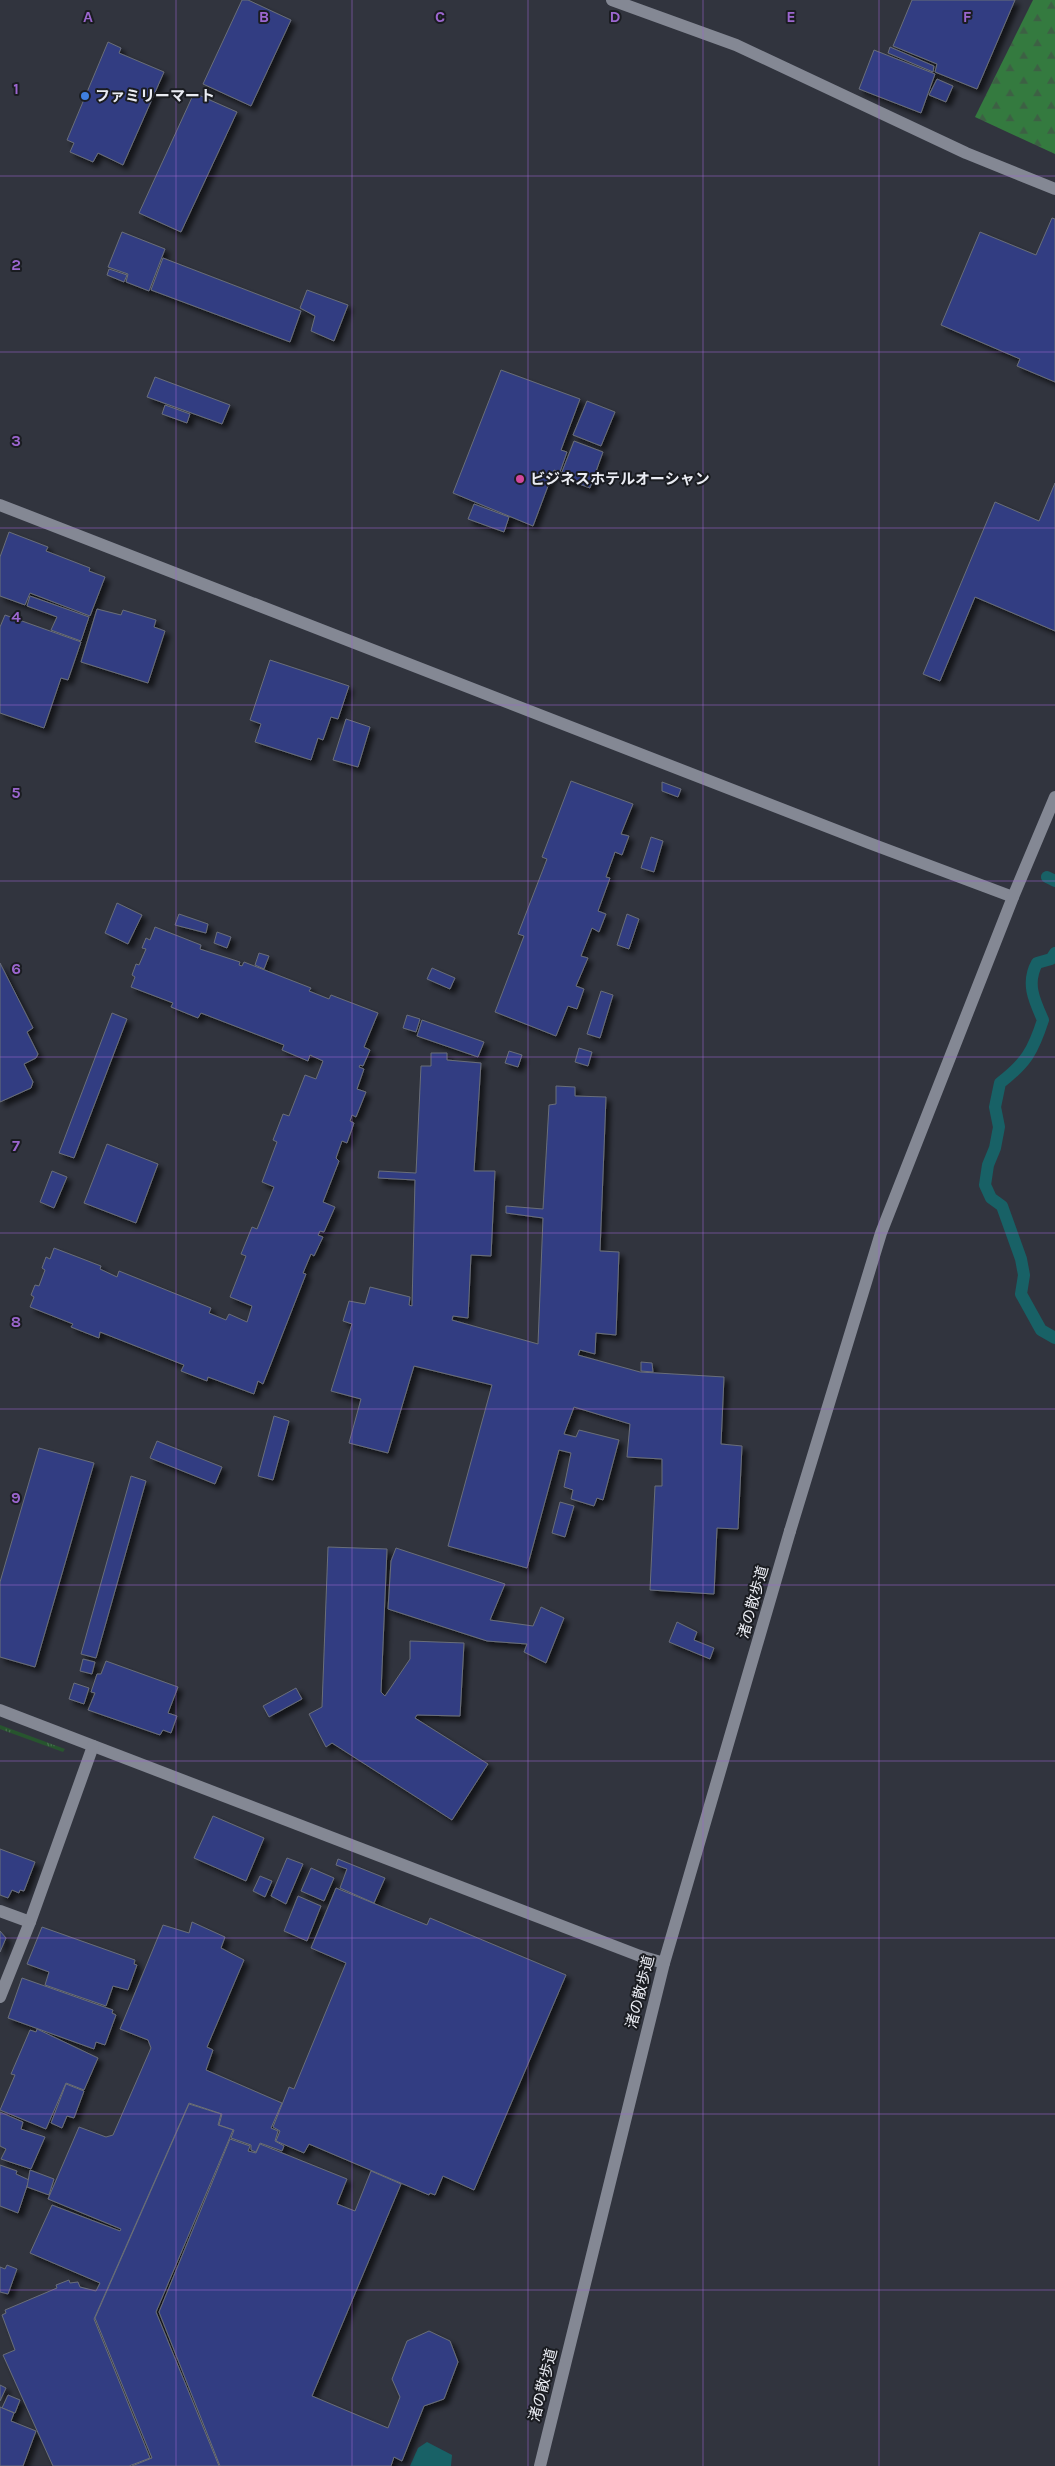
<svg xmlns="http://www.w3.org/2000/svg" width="1055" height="2466" font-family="Karla,'Noto Sans JP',sans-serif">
<defs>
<pattern id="grass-tufts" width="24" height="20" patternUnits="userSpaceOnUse" patternTransform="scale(1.25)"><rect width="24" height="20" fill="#27552e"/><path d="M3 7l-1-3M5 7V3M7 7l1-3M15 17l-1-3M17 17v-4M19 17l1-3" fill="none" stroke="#466e4d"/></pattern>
<pattern id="forest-firs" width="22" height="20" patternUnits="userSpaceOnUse" patternTransform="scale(1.25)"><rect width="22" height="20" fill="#347a3f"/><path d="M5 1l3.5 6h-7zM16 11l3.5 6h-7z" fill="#3d6044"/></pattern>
<filter id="shadow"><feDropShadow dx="4.5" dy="4.5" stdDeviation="2.5" flood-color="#0009"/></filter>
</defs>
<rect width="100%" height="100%" fill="#31343e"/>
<path fill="url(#grass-tufts)" d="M0,1725l65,24 -2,3 -63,-23z"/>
<path fill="url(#forest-firs)" d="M1033,0h22v154l-80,-37z"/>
<path fill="#186166" d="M427,2442l25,13 -1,11h-41l8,-18z"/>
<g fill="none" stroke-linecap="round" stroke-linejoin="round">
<g stroke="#186166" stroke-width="12">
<path d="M1047,877l8,4"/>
<path d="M1055,953l-4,6 -14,4c-11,20 -3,37 6,57 -10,31 -17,43 -43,63l-5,24 4,20 -4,21 -7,17 -3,20 6,13 11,8 19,53 3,16 -3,19 20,36 14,8"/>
</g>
</g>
<g fill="#303e82" stroke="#6a6e79" filter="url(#shadow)">
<path d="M242,0h6l43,20 -40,86 -48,-22z"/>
<path d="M912,0h103l-38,89 -42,-17 2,-8 -44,-18z"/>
<path d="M108,42l13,6 -2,5 45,19 -41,93 -25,-12 -5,9 -23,-10 4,-9 -7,-3z"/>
<path d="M890,47l44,19 -1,6 -45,-19z"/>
<path d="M874,50l61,24 -14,39 -62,-24z"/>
<path d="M937,79l16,7 -7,16 -17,-7z"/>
<path d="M194,93l43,19 -56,120 -42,-19z"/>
<path d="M1052,218l3,1v163l-38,-16 3,-7 -79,-34 39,-93 56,23z"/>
<path d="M122,232l43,17 -16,42 -23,-9 2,-8 -20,-7z"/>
<path d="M163,258l138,53 -11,31 -139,-52z"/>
<path d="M109,269l18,6 -3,7 -17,-7z"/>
<path d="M307,290l41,15 -14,36 -23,-10 4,-15 -15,-8z"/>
<path d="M501,370l79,29 -19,51 6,2 -7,20 -6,-2 -21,56 -80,-33z"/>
<path d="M155,377l75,28 -8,19 -75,-27z"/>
<path d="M587,401l28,11 -14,34 -28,-11z"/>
<path d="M165,405l25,9 -3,9 -25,-9z"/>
<path d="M574,441l29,11 -13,36 -30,-11z"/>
<path d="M1055,483v148l-80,-34 -35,84 -17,-7 72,-172 44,19z"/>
<path d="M474,504l35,13 -5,15 -36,-13z"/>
<path d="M9,532l39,15 -2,4 44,17 -1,3 16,6 -15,39 -60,-23 -5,12 -25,-9v-39z"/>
<path d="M30,596l59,21 -8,24 -30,-11 6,-13 -30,-11z"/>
<path d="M97,609l24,6 2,-5 33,10 -2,7 11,4 -17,52 -67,-21z"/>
<path d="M5,615l76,27 -13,38 -7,-2 -17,50 -44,-15v-86z"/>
<path d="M270,660l79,26 -11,33 -7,-2 -8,23 -5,-2 -7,22 -56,-18 6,-18 -11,-4z"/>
<path d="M346,719l24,8 -12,40 -25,-7z"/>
<path d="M571,781l62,23 -12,30 8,2 -7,19 -7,-3 -9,25 4,1 -12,33 8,3 -7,18 -7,-4 -11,28 7,2 -12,28 8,3 -7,20 -9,-3 -12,30 -61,-24 29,-76 -6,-2 29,-75 -5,-2z"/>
<path d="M662,782l19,7 -3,8 -16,-6z"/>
<path d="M651,837l12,4 -9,31 -13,-4z"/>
<path d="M117,903l25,12 -14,29 -23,-11z"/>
<path d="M179,914l29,10 -2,9 -31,-8z"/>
<path d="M627,914l12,5 -10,30 -12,-4z"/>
<path d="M155,927l46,18 -1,4 40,13 -1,3 3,1 2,-4 67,26 -2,3 20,8 2,-4 47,18 -14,34 6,3 -7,16 -3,-1 -1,2 5,2 -7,20 9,3 -10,25 -4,-2 -2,6 4,2 -7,20 -5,-2 -6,17 3,3 -16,41 12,5 -11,25 -4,-1 -2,4 5,2 -9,19 -3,-2 -8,19 3,1 -43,110 -5,-3 -4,13 -46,-17 -1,4 -26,-10 3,-6 -84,-33 -1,6 -28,-11 2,-3 -43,-17 4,-10 -3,-2 4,-10 4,1 6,-16 -3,-2 4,-11 4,2 4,-11 47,18 -1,3 17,8 2,-6 92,37 -2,5 17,7 3,-6 18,8 5,-16 -22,-9 16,-41 -5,-2 11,-27 5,2 17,-42 -12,-5 15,-40 -4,-2 10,-26 6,2 16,-41 11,4 7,-18 -13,-6 -2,6 -26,-11 2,-5 -83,-32 -3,5 -27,-11 2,-4 -42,-16 4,-10 -3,-2 4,-11 3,1 7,-16 -4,-1 4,-10 4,2z"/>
<path d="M217,932l14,5 -4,11 -13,-5z"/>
<path d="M259,953l10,3 -5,13 -9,-4z"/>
<path d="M0,963l33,65 -6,4 11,22 -2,4 -12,6 9,18 -2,6 -31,14z"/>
<path d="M432,968l23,10 -5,11 -23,-10z"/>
<path d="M601,991l12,4 -13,43 -13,-4z"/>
<path d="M112,1013l15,6 -53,139 -15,-5z"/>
<path d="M407,1015l13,4 -4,13 -13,-4z"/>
<path d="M422,1020l62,22 -6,15 -61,-21z"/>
<path d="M579,1048l13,4 -4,14 -13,-4z"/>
<path d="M509,1051l13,4 -4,12 -13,-4z"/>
<path d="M431,1053h16v7l34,3 -7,108h21l-4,85 -20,-1 -3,63 -15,-2 -1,4 86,24 5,-126 -37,-5v-7l37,3 6,-104 7,-1v-18l19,1v9l31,1 -6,154 19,1 -3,83 -20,-2 -1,21 -15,-4 -2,5 62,17 84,5 -3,67 21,2 -4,83 -21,-1 -3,66 -64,-4 5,-104h7v-27l-35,-2 3,-33 -56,-17 -10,27 12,3 3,-7 40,10 -16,60 -6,-2 -3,8 -23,-7 2,-9 -9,-3 7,-34 -12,-3 -32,118 -79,-22 44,-161 -78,-19 -26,87 -39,-10 12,-44 -30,-8 21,-67 -9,-3 6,-20 16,3 5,-17 40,10 -1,8 3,1 3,-126 -37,-2 1,-7 37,2 5,-107h10z"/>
<path d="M107,1144l51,20 -22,59 -52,-20z"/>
<path d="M52,1171l15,6 -13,31 -14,-6z"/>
<path d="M641,1362l11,1 1,9 -12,-1z"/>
<path d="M274,1416l15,5 -16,59 -15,-4z"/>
<path d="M157,1441l65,26 -7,17 -65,-26z"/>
<path d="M39,1448l55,15 -59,204 -35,-10v-75z"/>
<path d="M131,1476l15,5 -50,177 -15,-4z"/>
<path d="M560,1502l14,4 -9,31 -13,-4z"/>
<path d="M328,1547l59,2 -6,143 4,4 25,-37v-18l54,2 -4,73 -43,-1 -2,3 73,46 -36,56 -120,-77 -6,4 -17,-33 13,-7z"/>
<path d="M396,1548l109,36 -15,36 43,6 8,-19 23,11 -18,45 -22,-11 3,-8 -40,-3 -99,-32 3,-48z"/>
<path d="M677,1622l20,10 -3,8 20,8 -4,11 -41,-17z"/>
<path d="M83,1659l12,3 -3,12 -12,-3z"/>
<path d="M106,1661l72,26 -10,26 9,3 -6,17 -8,-3 -3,5 -72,-25 7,-17 -4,-1 6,-18h4z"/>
<path d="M74,1683l15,5 -5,16 -15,-5z"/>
<path d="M296,1688l6,11 -33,18 -6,-11z"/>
<path d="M213,1816l51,22 -18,43 -52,-23z"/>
<path d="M0,1849l35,13 -11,29 -4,-1 -1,3 -7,-3 -4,8 -8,-3z"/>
<path d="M287,1858l16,6 -17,40 -15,-8z"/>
<path d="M338,1859l47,19 -11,25 -34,-15 7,-19 -11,-4z"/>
<path d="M311,1868l23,10 -10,23 -23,-10z"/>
<path d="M260,1876l12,5 -7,16 -12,-6z"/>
<path d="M336,1888l91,37 3,-7 136,57 -92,215 -31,-14 -8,19 -5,-2 -1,2 -120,-51 -5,9 -28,-12 4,-10 -7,-4 16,-40 5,2 52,-126 -35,-15z"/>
<path d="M298,1896l23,10 -14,35 -23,-10z"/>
<path d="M192,1922l33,15 -4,11 23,12 -37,87 6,3 -7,20 76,33 -11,25 7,3 -3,10 9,5 -2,5 -22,-8 -4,9 -5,-2v-5l-20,-7 3,-8 -15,-5 3,-11 -33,-11 -95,216 56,139 -21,8h-76l-50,-111 12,-5 -13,-35 4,-2 -1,-3 52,-22 -1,-3 13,-5 1,3 8,-1 2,5 16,4 4,-8 -70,-30 22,-48 68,26 1,-2 -73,-30 31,-72 27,10 7,-2 38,-87 -3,-8 -28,-11 43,-104 26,8z"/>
<path d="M42,1927l93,33 -1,4 3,1 -9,25 -15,-4 -7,20 -61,-21 4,-13 -22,-8z"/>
<path d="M0,1931l6,7 -6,14z"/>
<path d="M22,1978l91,32 -1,3 4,2 -11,30 -9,-3 -2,7 -86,-31z"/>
<path d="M37,2029l61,29 -14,32 -18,-7 -20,46 -46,-19 15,-35 -4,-1 19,-44 6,2z"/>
<path d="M66,2084l18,7 -10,27 -7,-2 -5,12 -11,-5z"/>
<path d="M189,2104l32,10 -3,11 15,5 -77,182 63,154h-87l20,-8 -57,-140z"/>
<path d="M0,2112l23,10 -2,7 24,8 -14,32 -30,-10 5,-10 -6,-3z"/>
<path d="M230,2139l20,7 -2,5 8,2 4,-9 87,35 -10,25 18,7 16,-40 30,13 -89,212 76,32 12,-31 -8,-18 15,-38 22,-10 21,10 8,21 -14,37 -20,7 -22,55 -8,-4 -3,9h-171l-61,-154z"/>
<path d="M0,2165l17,6 -1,3 13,6 -11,33 -18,-7z"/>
<path d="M30,2170l24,9 -5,16 -22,-8z"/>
<path d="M7,2265l10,4 -9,25 -8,-2v-25l5,2z"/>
<path d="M0,2385l6,3 -6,13z"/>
<path d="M8,2395l12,5 -5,13 -13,-5z"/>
<path d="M0,2407l14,6 -3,8 25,10 -13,35h-23z"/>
</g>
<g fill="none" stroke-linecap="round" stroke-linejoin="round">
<g stroke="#848894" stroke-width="12">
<path d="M640,1956l24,7"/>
<path d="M540,2466l124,-503 126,-432"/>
</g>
<g stroke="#848894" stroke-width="12">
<path d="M612,0l124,45 230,108 89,36"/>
<path d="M0,505l869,338 144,54"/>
<path d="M790,1531l91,-298 132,-336 42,-100"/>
<path d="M0,1710l640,246"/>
<path d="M0,1911l30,11"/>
<path d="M0,1997l30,-75 63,-176"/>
</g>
</g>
<path fill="none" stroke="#9c66cf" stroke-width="1" stroke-opacity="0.55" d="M176,0v2466M352,0v2466M528,0v2466M703,0v2466M879,0v2466M0,176h1055M0,352h1055M0,528h1055M0,705h1055M0,881h1055M0,1057h1055M0,1233h1055M0,1409h1055M0,1585h1055M0,1761h1055M0,1938h1055M0,2114h1055M0,2290h1055"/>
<circle fill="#3f7fe0" stroke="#1a1c21" stroke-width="2" cx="85" cy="96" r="5"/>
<circle fill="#d1479c" stroke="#1a1c21" stroke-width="2" cx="520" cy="479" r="5"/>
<g text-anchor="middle" stroke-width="4" stroke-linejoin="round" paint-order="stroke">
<g font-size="15" font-weight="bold" fill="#eaecf3" stroke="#1a1c21" text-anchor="start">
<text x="95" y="101">ファミリーマート</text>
<text x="530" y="484">ビジネスホテルオーシャン</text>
</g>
<g font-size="15" fill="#eaecf3" stroke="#1a1c21">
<text transform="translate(753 1602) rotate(-74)" y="5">渚の散歩道</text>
<text transform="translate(640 1992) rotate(-76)" y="5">渚の散歩道</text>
<text transform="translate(543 2385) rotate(-76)" y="5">渚の散歩道</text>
</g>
</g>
<g font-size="16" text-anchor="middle" font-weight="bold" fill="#9c66cf" stroke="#1a1c21" stroke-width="4" stroke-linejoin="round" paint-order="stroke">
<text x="88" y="22">A</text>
<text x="264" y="22">B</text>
<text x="440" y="22">C</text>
<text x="615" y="22">D</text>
<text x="791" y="22">E</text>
<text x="967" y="22">F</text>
<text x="16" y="94">1</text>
<text x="16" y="270">2</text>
<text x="16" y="446">3</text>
<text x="16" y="622">4</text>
<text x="16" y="798">5</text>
<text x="16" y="974">6</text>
<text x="16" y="1151">7</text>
<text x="16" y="1327">8</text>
<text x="16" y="1503">9</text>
</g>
</svg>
